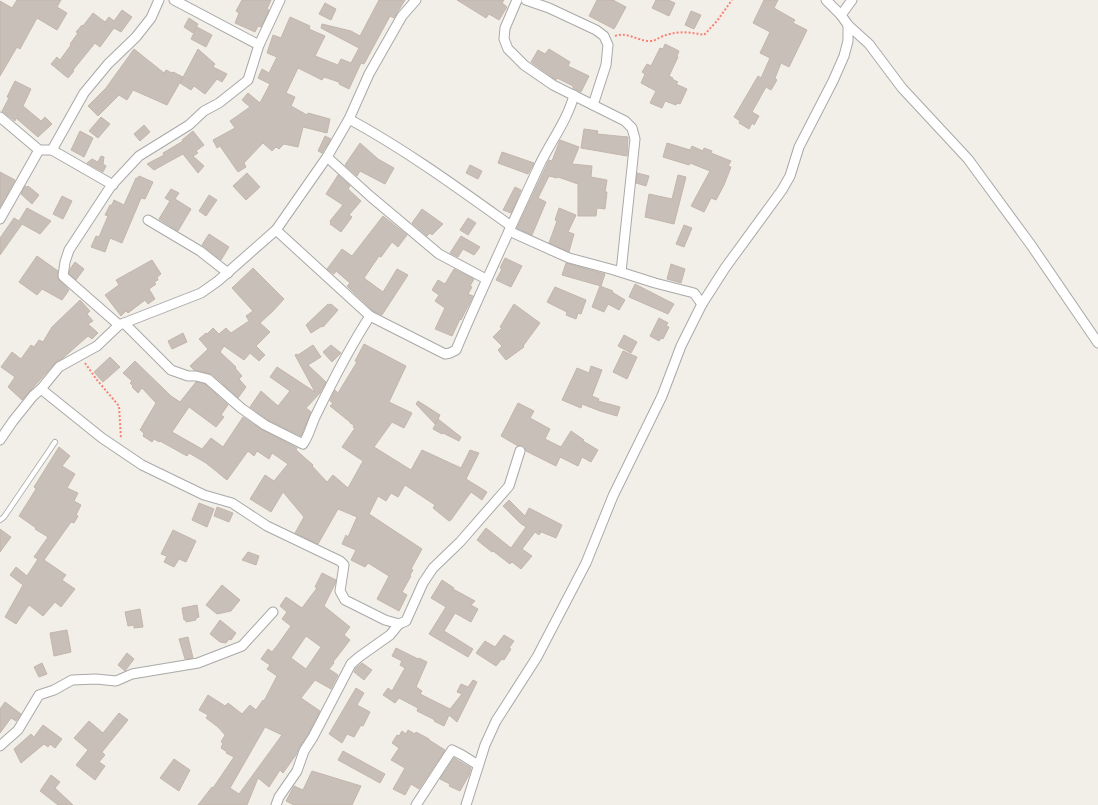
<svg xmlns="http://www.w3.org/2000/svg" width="1098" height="805" font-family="Lato,sans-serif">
<rect width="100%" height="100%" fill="#f2efe9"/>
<g fill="#c7bfb8" stroke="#c4b6ab" fill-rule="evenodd">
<path d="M17,0h44l-4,7 10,6 -10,17 -20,-12 -17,31 -3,-2 -17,29v-75l12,7z"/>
<path d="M242,0h29l-4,9 2,1 -8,17 -3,-1 -3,6 -20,-9 4,-10 -3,-2z"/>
<path d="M379,0h26l-11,18 -4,-2 -26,48 -3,-1 -12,26 -10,-5v-2l-15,-5 -2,3 -24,-12 -12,25 9,4 -4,9 16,9 1,-2 22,6 -3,14 -24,-6 -5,20 -14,-3 -5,5 -3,-2 -4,4 -9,-8 -19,20 2,4 -8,5 -18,-26 -3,2 -4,-8 22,-12 -5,-7 20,-14 -8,-7 6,-7 12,10 10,-19 -12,-6 4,-9 7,4 8,-16 -10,-4 6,-18 8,3 9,-21 20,9 -1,3 16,7 -10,20 23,9 3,-6 10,4 8,-15 -38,-20 1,-4 29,7 9,5z"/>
<path d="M457,0h47l-2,3 5,4 -8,13 -10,-6 -3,4z"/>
<path d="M597,0h16l13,7 -12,22 -25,-13z"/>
<path d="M656,0h12l7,3 -6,13 -17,-8z"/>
<path d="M764,0h14l-4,8 21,12 -2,3 14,7 -18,37 -8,-4 -6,15 2,2 -6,10 -5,-3 -14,25 7,4 -5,9 -2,-2 -3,6 -10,-6 1,-2 -6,-4 24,-41 3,2 9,-20 -10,-5 10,-21 -17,-9z"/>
<path d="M325,3l11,6 -5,11 -12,-6z"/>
<path d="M122,10l10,7 -11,15 -7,-4 -14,19 -5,-4 -22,27 1,1 -6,7 -17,-14 6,-7 3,3 11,-15 -1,-1 8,-11 -2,-1 6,-7 1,1 10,-13 12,9 4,-5 5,4z"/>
<path d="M691,11l10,4 -7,14 -9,-4z"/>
<path d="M189,18l9,6 -5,9 -9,-6z"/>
<path d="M197,27l15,8 -6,12 -15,-8z"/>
<path d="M665,44l14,7 -2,5 1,1 -9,19 4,2 -1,1 6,3 -2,2 11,5 -7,15 -3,-1 -1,2 -11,-4 -3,7 -12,-5 6,-12 -15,-8 4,-9 -3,-2 5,-8 4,2 9,-18 3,1z"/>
<path d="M134,49l30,24 2,-3 6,3 1,-1 10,5 -16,28 -34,-15 -6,10 -8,-5 -21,21 -10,-10 18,-18z"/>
<path d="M198,49l17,15 -2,3 14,7 -5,8 -5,-3 -12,15 -11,-8 -3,4 -11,-7z"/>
<path d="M549,49l21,13 -2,4 21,10 -8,16 -8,-4v-2l-16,-8 -1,2 -25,-18 7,-12 7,4z"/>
<path d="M15,81l16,8 -8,17 18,15 4,-4 7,7 -14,13 -22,-19 -1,3 -13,-10 7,-13 -2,-1z"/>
<path d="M101,117l9,7 -12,14 -9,-7z"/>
<path d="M144,125l6,7 -10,9 -6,-7z"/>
<path d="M584,129l14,2 -1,3 31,3 -1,19 -46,-8z"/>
<path d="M80,131l13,7 -9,19 -13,-7z"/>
<path d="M193,131l11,14 -8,6 2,2 -5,3 11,10 -6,7 -15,-19 -29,16 -7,-6 17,-9 -1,-2 20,-12 -1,-1z"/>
<path d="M325,136l6,3 -9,14 -4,-2z"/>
<path d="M560,140l19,7 -7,17 20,2 -1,11 16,3 -2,12h2l-2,17 -8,-1 -1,8h-18v-32l-20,-7 -1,1 -8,-2 -11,22 8,4 -14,33 -15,-7 32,-68 3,1z"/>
<path d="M360,143l18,16 16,9 -9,16 -25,-13 -3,5 -12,-11z"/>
<path d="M667,143l23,7 2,-4 11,5 1,-3 8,3 -1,2 20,8 -3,5 3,1 -7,18 -8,15 -5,-2 -7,14 -13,-6 19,-35 -20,-8 -1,2 -26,-8z"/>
<path d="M502,152l32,11 -6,11 -30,-11z"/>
<path d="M101,156l3,1 -1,7 3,2 -3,6 -16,-9 5,-4 6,3z"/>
<path d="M470,165l12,6 -4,8 -12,-6z"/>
<path d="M0,172l15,8 -15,27z"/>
<path d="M247,173l13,14 -14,13 -13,-14z"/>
<path d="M637,173l12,3 -3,10 -10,-3z"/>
<path d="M338,175l12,11 -2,3 13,12 -12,14 3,2 -11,15 -11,-8 1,-1 -1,-2 13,-16 -17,-11z"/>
<path d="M678,175l8,2 -12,47 -29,-7 4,-23 23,5z"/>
<path d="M139,176l14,6 -8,17 -4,-1 -19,45 -12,-5 -5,14 -14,-5 5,-11 3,1 9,-21 -3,-1 5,-10h2l2,-5 10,5 12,-27h2z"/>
<path d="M25,186l2,1 1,-1 11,9 -7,9 -11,-10z"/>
<path d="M515,187l6,3 -10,23 -8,-3z"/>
<path d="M171,189l8,4 -4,6 16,10 -13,22 -19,-12 11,-18 -5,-3z"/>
<path d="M209,195l8,5 -11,16 -7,-5z"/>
<path d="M62,196l10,5 -9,18 -10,-5z"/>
<path d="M27,208l24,13 -11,13 -18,-10 -22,31v-17l14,-20 5,3z"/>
<path d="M559,208l17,7 -8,17 6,2 -5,18 -20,-9 8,-22 -2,-1z"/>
<path d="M422,209l21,15 -11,11 -2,-2 -3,3 -15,-13z"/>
<path d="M383,216l24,19 -9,12 -6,-5 -11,15 -2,-1 -15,22 19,14 14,-23 11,6 -26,40 -9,-4 -26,-25 3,-3 -14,-12 -2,3 -7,-5 15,-20 10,7z"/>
<path d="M468,218l8,5 -8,12 -8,-5z"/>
<path d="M684,225l8,3 -8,19 -8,-3z"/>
<path d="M209,234l20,13 -8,13 -19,-15z"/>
<path d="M461,236l19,11 -6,8 -11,-6 -5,8 -8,-4z"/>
<path d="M37,256l21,15v7l11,12 -7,10 -20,-11 -5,6 -18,-13z"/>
<path d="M505,258l17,8 -11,21 -15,-7 6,-11 -2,-1z"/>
<path d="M152,260l9,14 -4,3 1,3 -4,2 2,2 -7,5 6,10 -7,5 -3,-4 -17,13 -2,-2 -5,5 -16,-21 14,-10 -3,-5z"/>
<path d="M75,262l9,7 -8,11 -7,-6 1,-5z"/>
<path d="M566,263l39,11 -4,12 -39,-11z"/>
<path d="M671,264l14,5 -4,14 -14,-4z"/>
<path d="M253,268l31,31 -11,12 -13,12 10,9 -14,14 9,9 -6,6 -9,-8 -6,7 -20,-14 -4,6 16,15 -1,1 7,8 -3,3 7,8 -8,11 -26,-24 -18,-4 -4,-4 18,-17 -9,-10 7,-6 1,1 6,-6 6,6 7,-6 5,5 18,-12 -3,-5 7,-5 -21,-23z"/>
<path d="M454,269l20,10 -4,7 2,1 -4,7 5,2 -12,24 -1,-1 -8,17 -17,-7 10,-21 -10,-7 4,-6 -7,-5 6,-10 7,4z"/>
<path d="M635,284l39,20 -6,10 -39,-17z"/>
<path d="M600,286l13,5 -1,1 13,8 -6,10 -11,-6 -4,8 -12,-5z"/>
<path d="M555,287l31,13 -5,14 -3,-1 -2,6 -10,-4 1,-3 -20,-10z"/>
<path d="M80,300l10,11 -3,3 6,7 -5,3 10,9 -6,6 -4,-3 -26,23 -7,4 -33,37 -14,-13 7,-10 -14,-10 11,-15 9,7 10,-14 3,2 5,-7 4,2 9,-15z"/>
<path d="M328,304l2,1 1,-1 7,6 -15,17 -1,-1 -11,7 -5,-8z"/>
<path d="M514,304l26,19 -17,23 1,1 -18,13 -8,-10 4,-4 -9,-9 9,-9 -2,-1z"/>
<path d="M659,318l9,5 -2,3 3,1 -6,12 -2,-1 -2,3 -9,-5z"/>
<path d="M183,333l4,9 -15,7 -4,-8z"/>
<path d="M624,335l13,7 -6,11 -13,-7z"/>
<path d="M364,344l42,22 -17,36 23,11 -8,15 -12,-6 -18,25 37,23 11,-20 39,18 9,-18 9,3 -13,26 21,13 -5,8 -11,-8 -20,28 -2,1 -16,-13 2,-3 -30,-20 -7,12 -7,-4 -5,8 -8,-5 -9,18 53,35 -11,20 2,1 -3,5 1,1 -9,16 5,3 -8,16 -22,-12 12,-23 -21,-13 -3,4 -14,-7 5,-10 -14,-6 4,-9 2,2 9,-20 -19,-8 -20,35 -23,-11 9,-16 -21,-25 -12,20 -21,-13 15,-24 9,6 14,-17 -16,-11 -3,6 -12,-8 -3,5 -6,-5 -21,29 -21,-17 -17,-10 -2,3 -27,-15 -1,1 -5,-3 -2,3 -9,-6 1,-3 -4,-3 16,-27 -14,-15 -4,5 -6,-6 1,-1 -3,-3 2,-2 -9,-8 12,-12 36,35 9,6 16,-20 9,2 23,21 -7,10 3,2 -8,10 -27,-20 -17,25 30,17 9,-11 12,9 20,-30 19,13 35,18 -1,2 17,15 -1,1 15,16 6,-7 15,13 15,-27 -21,-14 13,-19 -2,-1 1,-2 -4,-2v-1l-20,-16 3,-3 -3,-2 5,-11 3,3 19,-31 -2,-1z"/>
<path d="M313,345l8,12 -13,8 18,17 -6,11 -14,15 5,4 -10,24 -33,-16 -18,-13 11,-16 17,15 12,-15 -20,-14 7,-10 38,25 -20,-37 1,-1 2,1z"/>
<path d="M331,345l10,8 -9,9 -9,-10z"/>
<path d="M623,351l14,6 -10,22 -14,-7z"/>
<path d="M110,357l10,10 -17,15 -9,-10z"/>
<path d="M591,366l11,4 -10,26 7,3 -1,2 22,6 -3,9 -17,-5 -18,-7 -1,4 -19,-8 15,-32 12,5z"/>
<path d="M418,401l22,14 -2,4 23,18 -2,4 -16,-8 -1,1 -9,-5 5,-10 -3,5 -19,-20z"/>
<path d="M518,403l16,8 -4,7 20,11 -5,10 16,8 10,-16 13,9 -1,1 15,9 -7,12 -9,-5 -4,9 -18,-9 -4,9 -30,-15 -1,-4 -3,-2 -4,1 -17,-10z"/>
<path d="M59,447l11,9 -8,10 13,8 -8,14 11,5 -4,8 7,4 -5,10 2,1 -4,7 -3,-1 -27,38 22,15 -4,5 13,9 -14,18 -6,-5 -12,14 -14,-11 -13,19 -11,-7 18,-32 -13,-10 6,-8 11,9 11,-17 -4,-2 14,-20 -13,-8 1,-1 -17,-12 17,-27 -2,-2z"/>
<path d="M509,500l16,16 4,-8 33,17 -6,13 -17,-7 2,1 -2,3 -4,-3 -13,17 10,7 -11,13 -9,-7 -2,2 -17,-13 -1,1 -15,-12 9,-12 25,20 15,-21 -6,-4 -17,-17z"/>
<path d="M199,503l15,6 -7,18 -15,-7z"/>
<path d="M217,507l16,6 -4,9 -15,-6z"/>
<path d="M0,529l11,8 -11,15z"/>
<path d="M173,530l23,11 -10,21 -7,-3 -5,8 -10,-5 3,-6 -6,-2z"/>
<path d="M248,552l11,4 -3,9 -14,-5z"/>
<path d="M322,573l14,7 -1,4 -11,22 26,21 -6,8 6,5 -17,22 1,1 -5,6 9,6 -7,14 -16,-9 -14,18 19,13 -12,23 -9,14 -3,7 -13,18 -3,-3 -11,17 -11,-9 -11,27h-49l14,-18 1,1 21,-31 -8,-4 1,-1 -6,-4 2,-5 -2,-1 4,-7 -7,-8 -12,-9 2,-3 -9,-5 9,-15 17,11 3,-3 14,11 8,-9 6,5 7,-10 1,1 13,-25 -10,-7 3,-4 -9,-6 7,-10 4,3 4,-5 15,-21 -9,-7 5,-7 -7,-6 6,-9 16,11 15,-20 -2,-1zM306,636l15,11 -15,22 -15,-11zM265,727l17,8 -43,59 -9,-6z"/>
<path d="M442,580l12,8 -1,1 22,12 -4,4 7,4 -7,13 -16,-9 -11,18 29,18 -5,8 -39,-23 17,-27 -15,-9z"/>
<path d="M222,585l18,15 -9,11 -14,3 -11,-9z"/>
<path d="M197,605l2,12 -3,1v2l-10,2v-2h-2l-2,-12z"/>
<path d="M140,609l3,18 -9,1v-3l-6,1 -3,-14z"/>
<path d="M220,620l16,13 -5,7 -2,-1 -3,4 -6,-1 -10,-8z"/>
<path d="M67,630l4,22 -17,4 -4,-23z"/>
<path d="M504,635l10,6 -5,7 2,1 -7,11 -2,-1 -6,7 -20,-13 9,-12 10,6z"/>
<path d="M188,637l5,21 -8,1 -6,-20z"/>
<path d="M396,648l22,11 1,-1 8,4 -11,25 6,4 -2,3 30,15 12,-15 -5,-2 4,-8 7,3 5,-7 4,2 -20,40 -8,-7 -5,11 -10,-5 1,-1 -18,-9 1,-3 -19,-10 -4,5 -12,-8 5,-7 4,3 13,-23 -5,-3 2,-4 -10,-5z"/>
<path d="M127,653l7,6 -9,12 -7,-6z"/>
<path d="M42,663l5,11 -8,3 -5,-10z"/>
<path d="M362,663l10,7 -8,10 -10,-8 2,-4z"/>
<path d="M356,688l8,5 -7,12 13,7 -7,14 -2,-1 -7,12 -7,-3 -5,9 -13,-9z"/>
<path d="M5,702l16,12 -5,7 -5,-3 -11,15v-24z"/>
<path d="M119,713l9,7 -26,32 3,3 -6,7 6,4 -10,14 -19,-15 12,-15 -14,-12 15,-17 14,12z"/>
<path d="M43,725l19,14 -7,9 -5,-4 -2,3 -4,-3 -23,19 -7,-14 17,-15 3,3z"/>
<path d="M408,730l7,4 1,-2 13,7v1l16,10 -26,39 -8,-5 -6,11 -12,-6 12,-21 -14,-8 8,-12 -7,-5 5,-8 2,1 3,-5 4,3z"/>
<path d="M343,751l42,23 -5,9 -42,-23z"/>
<path d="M454,758l17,10 -2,7 -9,16 -11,-5 1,-2 -10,-5z"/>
<path d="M174,759l16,11 -11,21 -19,-13z"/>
<path d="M312,771l49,15 -9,19h-58l-8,-4 8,-15 9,4z"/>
<path d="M51,775l9,7 -5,6 18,17h-15l-18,-14z"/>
</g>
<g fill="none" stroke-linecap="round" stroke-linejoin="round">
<g stroke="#a9a9a9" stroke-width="6">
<path id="service" d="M0,520l4,-3 51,-75"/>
</g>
<g stroke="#a9a9a9" stroke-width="11">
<g id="minor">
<path d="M174,0l85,45"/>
<path d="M517,0l-12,28 -1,11 4,10 16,16 29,20 72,36 7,7 3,11 -14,133"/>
<path d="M526,0l23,8 47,22 8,6 4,9 -2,20 -13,40"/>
<path d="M826,0l15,15 7,10 21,19 33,44 66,71 63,86 67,98"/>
<path d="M841,15l11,-15"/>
<path d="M0,117l39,33h13l61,35"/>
<path d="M349,119c57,31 109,69 162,107"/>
<path d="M52,150l32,-57 24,-29 28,-27 15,-19 8,-18"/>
<path d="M327,157l43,39 69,58 47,25"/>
<path d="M0,219l39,-69"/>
<path d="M148,220l52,31 28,22"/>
<path d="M276,230l94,86 75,38 5,-1 6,-3c26,-62 55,-123 83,-184 11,-23 29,-47 35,-71"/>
<path d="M509,231l60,27 45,12 41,13 39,10 8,11"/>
<path d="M124,323l47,47 17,6h8l12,3 33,29 24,17 38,19c7,-10 8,-20 14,-31 16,-33 33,-66 53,-97"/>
<path d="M119,325l-56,-49 2,-14 4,-12 42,-64 28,-30 50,-31 15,-14 15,-8 29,-23 11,-35 21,-45"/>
<path d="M41,389l61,49 40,27 62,30 28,8 35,23 73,35 4,4 -4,26 5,9 40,20 14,4 7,-3 17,-38 10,-15 27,-26 49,-56 11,-35"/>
<path d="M0,440l13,-19 20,-25 8,-7 18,-22 38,-21 22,-21 82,-32 17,-12 58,-51 51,-73 22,-38 20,-45 33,-58 14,-16"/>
<path d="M0,746l18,-16 21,-35 15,-5 18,-10 24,-1 20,2 16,-7 66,-11 44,-17 31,-34"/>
<path d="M276,805l3,-8 18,-26 7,-20 9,-14 38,-73 8,-7 31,-22 9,-11"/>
<path d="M416,805l36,-55 10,5 16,10"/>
<path d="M466,805l19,-60 11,-24 41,-64 49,-94 27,-67 49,-100 19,-50 21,-42 23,-36 57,-78 8,-14 9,-29 34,-66 11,-25 4,-15v-16"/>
</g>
</g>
<g stroke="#fa8072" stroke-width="2" stroke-dasharray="2 2" stroke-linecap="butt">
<path d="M615,36c13,-5 23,6 37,5 5,-1 9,-5 14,-6 13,-4 25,-3 38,0l13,-14 15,-21"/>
<path d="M85,363l12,17 22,26 2,33"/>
</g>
<use href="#service" stroke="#fff" stroke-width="4.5"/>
<use href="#minor" stroke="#fff" stroke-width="9"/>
</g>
</svg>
